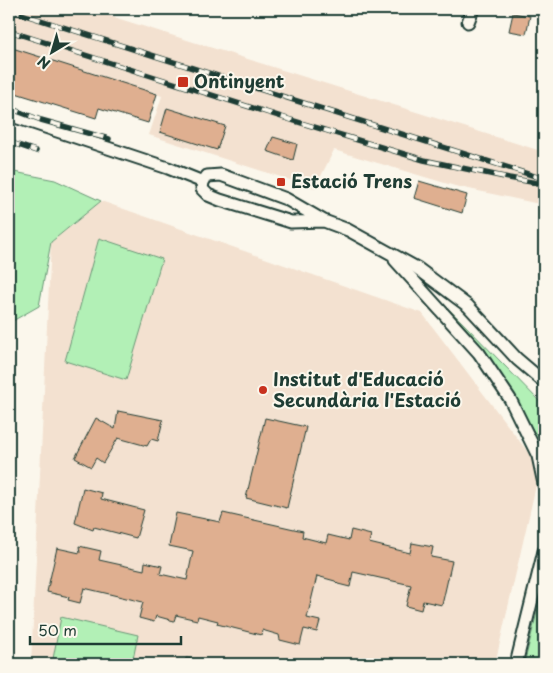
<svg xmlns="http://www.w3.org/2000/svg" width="553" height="673" font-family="'Playpen Sans',sans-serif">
<rect width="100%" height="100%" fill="#fbf7ec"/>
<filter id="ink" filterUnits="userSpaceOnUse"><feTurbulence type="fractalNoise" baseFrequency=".02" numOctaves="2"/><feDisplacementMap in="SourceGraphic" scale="10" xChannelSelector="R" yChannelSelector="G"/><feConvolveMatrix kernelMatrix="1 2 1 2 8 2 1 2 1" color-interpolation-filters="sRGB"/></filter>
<g filter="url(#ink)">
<g fill="#f3e1d0">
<path d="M9,9h79l456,143v53l-89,-19 -121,-36 -19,38 -166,-53 13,-39 -153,-49z"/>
<path d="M101,201l321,112 118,155 -45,196h-464l20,-422z"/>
</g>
<g fill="#b2f0b6" stroke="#689675">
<path d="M9,171l46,9 46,21 -50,41 -12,64 -30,17z"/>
<path d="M99,238l63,21 -36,121 -61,-19z"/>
<path d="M432,293l29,28 83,85v41l-61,-93z"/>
<path d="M544,585v79h-20z"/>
<path d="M61,617l77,18 -6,29h-80z"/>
</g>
<g fill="#dfaf90" stroke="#1f3d34">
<path d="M513,13l17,3 -4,18 -17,-3z"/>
<path d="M9,47l148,47 -9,29 -49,-15 -3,10 -87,-27z"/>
<path d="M167,108l58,18 -8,24 -57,-18z"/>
<path d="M273,137l24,7 -4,16 -26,-9z"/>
<path d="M419,181l48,14 -5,18 -48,-15z"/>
<path d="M118,411l45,9 -5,21 -7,-2 -4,7 -29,-8 -15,25 -7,-5 -5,9 -16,-9 21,-40 19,11z"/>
<path d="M265,418l41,9 -19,81 -41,-10z"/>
<path d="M83,488l19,5 -1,6 43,11 -8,28 -42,-11 -1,3 -18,-7z"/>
<path d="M176,513l44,9 3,-9 80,18 -1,6 24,6 2,-8 21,5 2,-10 20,5 -2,8 41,10 2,-10 21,4 -2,10 21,4 -10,44 -19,-4 -2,9 -15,-4 5,-21 -58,-13 -3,15 -12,-3 -3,-3 -18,-5 -10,42 13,3 -3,11 -13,-3 -4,16 -20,-5 -1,-5 -17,-5 -1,5 -44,-11 1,-3 -20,-5 -1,4 -21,-5 -2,6 -18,-5 -2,6 -15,-4 4,-16 -59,-14 -4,15 -12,-3 1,-3 -22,-5 10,-44 23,5 -1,-7 22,5 -2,9 45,10 1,-8 17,4 -2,8 27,6 6,-29 -24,-5z"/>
<path d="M186,658l24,4v2h-25z"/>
</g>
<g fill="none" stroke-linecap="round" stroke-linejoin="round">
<g stroke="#1f3d34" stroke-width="15">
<g id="service">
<path d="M468,22l5,-13"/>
<path d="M9,115l159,53 35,14"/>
<path d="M324,221l-33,1 -71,-22 -12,-5 -6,-6 1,-7 4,-6 14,-1 65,24 38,22 24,9 69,38 51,38 49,53 27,23"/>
<path d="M395,260l84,93 31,46 28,57 6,28"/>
<path d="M516,664l28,-113"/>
</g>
</g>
<use href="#service" stroke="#fbf7ec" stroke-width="11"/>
<g stroke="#1f3d34" stroke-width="5.5">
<g id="rail">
<path d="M9,10l535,169"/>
<path d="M9,31l279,88 136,41 85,18 28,5"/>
<path d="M9,108l32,12 68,19"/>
<path d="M9,142l27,9"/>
</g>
</g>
<use href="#rail" stroke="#fbf7ec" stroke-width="4" stroke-dasharray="11" stroke-linecap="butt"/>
</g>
</g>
<g fill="#c8321e" stroke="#fbf7ec" stroke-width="2">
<rect x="177" y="76" width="12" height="12" rx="2.5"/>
<rect x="276" y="177" width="10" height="10" rx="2.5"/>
<circle cx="263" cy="390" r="5"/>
</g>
<g text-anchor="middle" stroke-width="4" stroke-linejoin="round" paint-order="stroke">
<g font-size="18" font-weight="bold" fill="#1f3d34" stroke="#fbf7ec" text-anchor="start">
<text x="194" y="88">Ontinyent</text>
<text x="291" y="188">Estació Trens</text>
<text x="273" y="386">Institut d'Educació<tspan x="273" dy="21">Secundària l'Estació</tspan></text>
</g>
</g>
<rect width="553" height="673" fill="none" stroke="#fbf7ec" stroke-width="30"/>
<rect x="15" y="15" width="523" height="643" fill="none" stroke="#1f3d34" stroke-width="2" filter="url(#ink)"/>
<g transform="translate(52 52) rotate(218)" stroke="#fbf7ec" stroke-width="4" paint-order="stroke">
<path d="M0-4L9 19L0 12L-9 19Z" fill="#1f3d34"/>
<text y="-8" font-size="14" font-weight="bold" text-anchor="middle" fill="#1f3d34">N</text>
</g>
<path d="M30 636v8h151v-8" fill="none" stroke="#1f3d34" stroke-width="2.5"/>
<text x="38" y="636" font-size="15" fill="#1f3d34" stroke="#fbf7ec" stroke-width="4" paint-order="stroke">50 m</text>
</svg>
